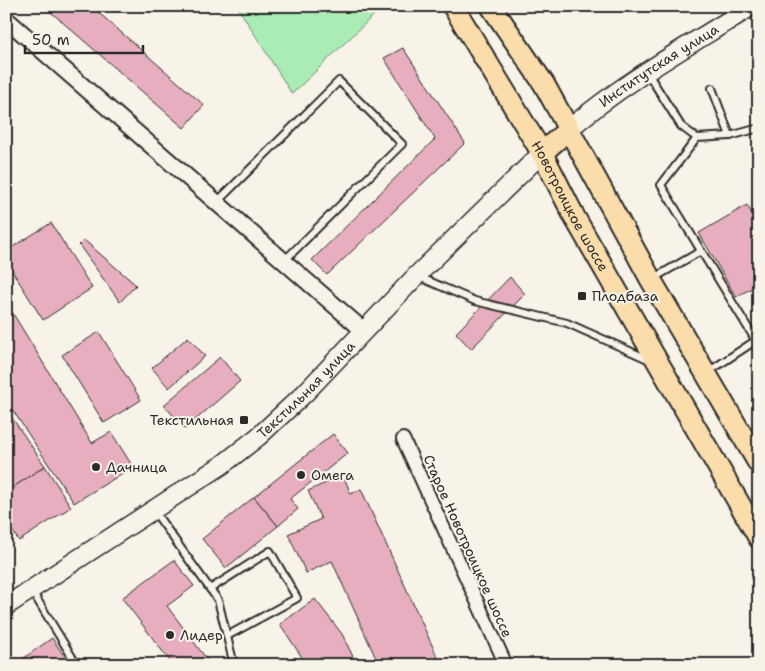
<svg xmlns="http://www.w3.org/2000/svg" width="765" height="671" font-family="'Shantell Sans',sans-serif">
<rect width="100%" height="100%" fill="#f7f3e8"/>
<filter id="ink" filterUnits="userSpaceOnUse"><feTurbulence type="fractalNoise" baseFrequency=".02" numOctaves="2"/><feDisplacementMap in="SourceGraphic" scale="10" xChannelSelector="R" yChannelSelector="G"/><feConvolveMatrix kernelMatrix="1 2 1 2 8 2 1 2 1" color-interpolation-filters="sRGB"/></filter>
<g filter="url(#ink)">
<path fill="#aaecb5" stroke="#6a8c70" d="M237,6h135l4,7 -84,81z"/>
<g fill="#e7aebf" stroke="#2b2b2b">
<path d="M44,6h47l113,99 -20,23z"/>
<path d="M403,48l62,95 -138,132 -15,-15 123,-121 -51,-81z"/>
<path d="M747,205l12,21v58l-23,13 -37,-64z"/>
<path d="M51,223l41,65 -49,32 -37,-59v-10z"/>
<path d="M84,240l52,45 -16,17 -41,-57z"/>
<path d="M510,277l15,17 -54,55 -15,-16z"/>
<path d="M9,307l83,136 19,-11 22,35 -59,36 -68,-103v-92z"/>
<path d="M99,332l42,68 -37,23 -42,-68z"/>
<path d="M188,337l17,19 -36,32 -17,-20z"/>
<path d="M220,357l20,24 -55,48 -21,-24z"/>
<path d="M6,409l39,57 -39,26z"/>
<path d="M333,434l15,19 -58,46 8,10 -20,17 -24,-29z"/>
<path d="M45,466l26,41 -52,34 -13,-20v-29z"/>
<path d="M343,475l8,19 10,-5 80,176h-62l-47,-104 -26,12 -18,-39 33,-15 -13,-28z"/>
<path d="M254,497l24,29 -52,42 -24,-29z"/>
<path d="M174,560l20,26 -27,20 44,59h-38l-51,-67z"/>
<path d="M315,599l27,35 15,31h-50l-27,-41z"/>
<path d="M52,638l17,25 -2,2h-53z"/>
</g>
<g fill="none" stroke-linecap="round" stroke-linejoin="round">
<g stroke="#2b2b2b" stroke-width="10">
<g id="service">
<path d="M647,72l34,54 16,12"/>
<path d="M712,88l18,48"/>
<path d="M217,202l122,-121 63,63 -118,117"/>
<path d="M417,276l58,25 92,22 83,37"/>
<path d="M654,278l47,-27"/>
<path d="M756,341l-95,-156 36,-47 33,-2 29,-8"/>
<path d="M708,372l50,-33"/>
<path d="M154,511l64,89 16,65"/>
<path d="M210,589l60,-38 27,47 -70,38"/>
<path d="M32,591l45,74"/>
</g>
</g>
<g stroke="#2b2b2b" stroke-width="16">
<path id="minor" d="M403,439l103,226"/>
</g>
<g stroke="#2b2b2b" stroke-width="19">
<path id="tertiary" d="M6,19l358,312"/>
</g>
<g stroke="#2b2b2b" stroke-width="21">
<g id="secondary">
<path id="s1" d="M569,129c56,-48 121,-84 183,-123"/>
<path id="s2" d="M6,606l216,-141 37,-29 46,-43 111,-117 126,-123"/>
</g>
</g>
<g stroke="#2b2b2b" stroke-width="24">
<g id="primary">
<path id="s3" d="M453,6l89,147 33,65 184,320"/>
<path d="M491,6l53,78 107,196 108,184"/>
<path d="M542,153l27,-24"/>
</g>
</g>
<use href="#service" stroke="#f7f3e8" stroke-width="6"/>
<use href="#minor" stroke="#f7f3e8" stroke-width="12"/>
<use href="#tertiary" stroke="#f7f3e8" stroke-width="15"/>
<use href="#secondary" stroke="#f7f3e8" stroke-width="18"/>
<use href="#primary" stroke="#fbddab" stroke-width="20"/>
</g>
</g>
<g fill="#2b2b2b" stroke="#f7f3e8" stroke-width="2">
<rect x="577" y="291" width="10" height="10" rx="2.5"/>
<rect x="239" y="415" width="10" height="10" rx="2.5"/>
<circle cx="96" cy="467" r="5"/>
<circle cx="301" cy="475" r="5"/>
<circle cx="170" cy="635" r="5"/>
</g>
<g text-anchor="middle" stroke-width="4" stroke-linejoin="round" paint-order="stroke">
<g font-size="14" fill="#2b2b2b" stroke="#f7f3e8">
<text dy="5" stroke="none"><textPath href="#s1" startOffset="110">Институтская улица</textPath></text>
<text dy="5" stroke="none"><textPath href="#s3" startOffset="232">Новотроицкое шоссе</textPath></text>
<text dy="5" stroke="none"><textPath href="#s2" startOffset="371">Текстильная улица</textPath></text>
<text transform="translate(468 546) rotate(66)" y="5">Старое Новотроицкое шоссе</text>
</g>
<g font-size="14" fill="#2b2b2b" stroke="#f7f3e8" text-anchor="start">
<text x="592" y="301">Плодбаза</text>
<text x="234" y="425" text-anchor="end">Текстильная</text>
<text x="106" y="472">Дачница</text>
<text x="311" y="480">Омега</text>
<text x="180" y="640">Лидер</text>
</g>
</g>
<rect width="765" height="671" fill="none" stroke="#f7f3e8" stroke-width="25"/>
<rect x="12" y="12" width="740" height="646" fill="none" stroke="#2b2b2b" stroke-width="2" filter="url(#ink)"/>
<path d="M25 45v8h118v-8" fill="none" stroke="#2b2b2b" stroke-width="2.5"/>
<text x="32" y="45" font-size="15" fill="#2b2b2b" stroke="#f7f3e8" stroke-width="4" paint-order="stroke">50 m</text>
</svg>
